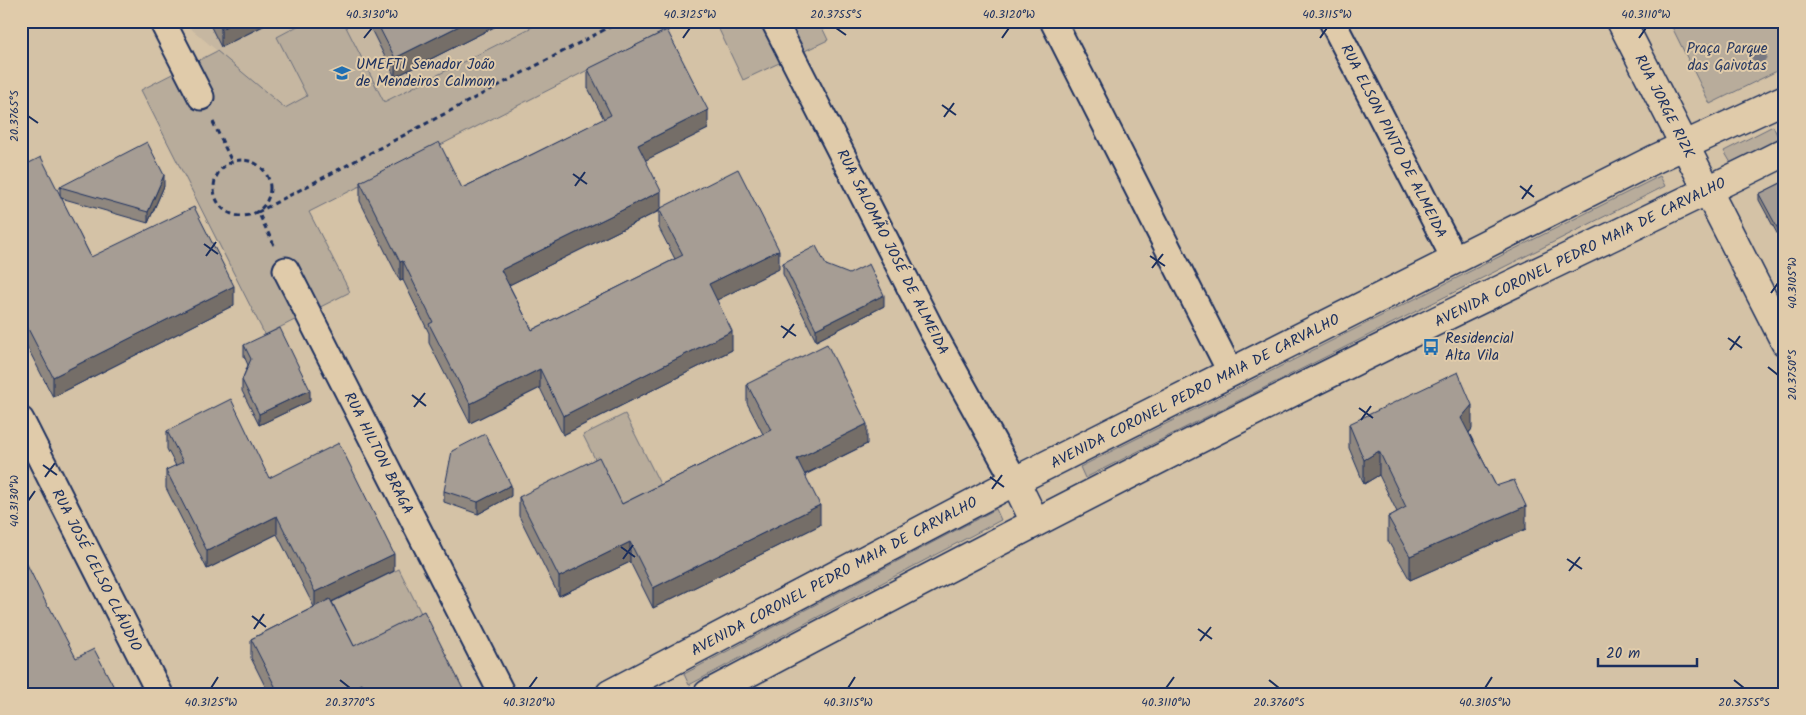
<svg xmlns="http://www.w3.org/2000/svg" width="1806" height="715" font-family="Kalam,sans-serif">
<rect width="100%" height="100%" fill="#d4c2a6"/>
<filter id="ink" filterUnits="userSpaceOnUse"><feTurbulence type="fractalNoise" baseFrequency=".02" numOctaves="2"/><feDisplacementMap in="SourceGraphic" scale="10" xChannelSelector="R" yChannelSelector="G"/><feConvolveMatrix kernelMatrix="1 2 1 2 8 2 1 2 1" color-interpolation-filters="sRGB"/></filter>
<g filter="url(#ink)">
<path fill="#c6b7a1" d="M185,21h359l-160,81 -100,6 -95,-81z"/>
<g fill="#b8ac9b" stroke="#6a6e7c">
<path d="M307,21h36l41,81 160,-81h140l-375,191 41,80 -85,43 -124,-245 76,-39 68,57 22,-12 -30,-59z"/>
<path d="M715,21h104l9,19 -85,40z"/>
<path d="M1669,21h116v46l-75,37z"/>
<path d="M1773,126l6,13 -48,24 -7,-12z"/>
<path d="M1660,176l5,10 -580,292 -5,-11z"/>
<path d="M625,414l37,74 -42,21 -37,-74z"/>
<path d="M996,509l5,11 -312,165 -5,-11z"/>
<path d="M399,569l23,46 -69,33 -23,-45z"/>
</g>
<g fill="none" stroke-linecap="round" stroke-linejoin="round">
<g stroke="#1b2f5e" stroke-width="29">
<g id="street">
<path d="M162,21l39,76"/>
<path d="M774,21l157,308 84,152"/>
<path d="M1053,21l178,352"/>
<path d="M1332,21l123,239"/>
<path d="M286,270l216,424"/>
<path d="M21,420l139,274"/>
</g>
</g>
<g stroke="#1b2f5e" stroke-width="31">
<g id="secondary">
<path d="M1621,21l164,321"/>
<path d="M1015,481l20,41"/>
<path d="M610,694l405,-213 638,-321 132,-61"/>
<path d="M708,694c236,-125 472,-248 712,-365 121,-60 244,-116 365,-177"/>
</g>
</g>
<g stroke="#1b2f5e" stroke-width="3" stroke-dasharray="5 4" stroke-linecap="butt">
<path d="M213,122l19,40"/>
<circle cx="242" cy="188" r="28"/>
<path d="M274,245l-16,-33 363,-191"/>
</g>
<use href="#street" stroke="#e0cbaa" stroke-width="25"/>
<use href="#secondary" stroke="#e0cbaa" stroke-width="28"/>
</g>
<circle fill="#777882" cx="1759" cy="55" r="8"/>
<g fill="#8f877f" stroke="#1b2f5e" fill-rule="evenodd">
<path d="M208,21h65l-52,26z"/>
<path d="M367,21h139l-111,56z"/>
<path d="M588,69l120,60 -63,31 16,48 118,61 -63,31 16,50 -169,85 -23,-47 -70,35 -41,-80v-10l-26,-53 -3,1 -40,-80v-19l102,6 71,-34 71,-35 -16,-31zM659,211v17l16,31 -143,71 -23,-45z"/>
<path d="M21,167l39,28v-8l104,-1 -16,37 -87,-25 30,59 143,48 -181,92 -32,-62z"/>
<path d="M1785,181v67l-26,-48v-6z"/>
<path d="M783,263l43,2 58,41 -68,35 -33,-67z"/>
<path d="M244,345l66,56 -51,24 -17,-34v-11l6,-15 -4,-9z"/>
<path d="M747,384l120,60 -62,31 15,50 -167,83 -23,-46 -71,34 -40,-80v-19l103,7 141,-70 -16,-31z"/>
<path d="M1349,424l123,5 -3,4 27,53 30,43 -116,51 -22,-39v-24l9,-5 -18,-37 -15,9 -15,-36z"/>
<path d="M167,431l102,47 125,93 -62,31 22,44 110,48h-195l-18,-36v-19l63,-32 -37,-73 -70,35 -41,-81v-18l10,-4 -9,-17z"/>
<path d="M444,491l67,5 -33,18 -34,-12z"/>
</g>
<g fill="#746e68" stroke="#1b2f5e">
<path d="M236,21h37l-52,26v-18z"/>
<path d="M469,21h37l-111,56v-19z"/>
<path d="M708,110v19l-70,35v-19z"/>
<path d="M164,175v11l-16,37v-11z"/>
<path d="M661,191v19l-2,-1v2l-158,78v-19z"/>
<path d="M779,250v19l-70,35v-20z"/>
<path d="M403,261v19l-3,1v-19z"/>
<path d="M234,286v19l-181,92v-20z"/>
<path d="M884,295v11l-68,35v-12z"/>
<path d="M732,331v19l-169,85v-19z"/>
<path d="M540,369v19l-70,35v-19z"/>
<path d="M310,390v11l-51,24v-11z"/>
<path d="M1472,405v24l-11,12v-23z"/>
<path d="M867,424v20l-70,34v-19z"/>
<path d="M1379,451v24l-15,9v-24z"/>
<path d="M511,485v11l-33,18v-12z"/>
<path d="M22,504v14h-1v-13z"/>
<path d="M820,505v20l-167,83v-20z"/>
<path d="M1526,506v23l-116,51v-24z"/>
<path d="M277,516v18l-70,35v-18z"/>
<path d="M630,542v20l-71,34v-19z"/>
<path d="M394,554v17l-79,39v-18z"/>
<path d="M362,684v10h-19z"/>
</g>
<g fill="#a69d94" stroke="#1b2f5e">
<path d="M217,21h19l-15,8z"/>
<path d="M376,21h93l-74,37z"/>
<path d="M667,30l41,80 -70,35 23,46 -160,79 31,60 151,-75 -24,-46 79,-40 41,81 -70,34 23,47 -169,85 -23,-47 -70,35 -41,-80 4,-2 -30,-61 -3,1 -40,-80 79,-40 23,46 71,-34 78,-39 -23,-46z"/>
<path d="M147,142l17,33 -16,37 -88,-25z"/>
<path d="M41,157l50,100 103,-50 40,79 -181,91 -32,-62v-148z"/>
<path d="M1785,181v61l-26,-48z"/>
<path d="M816,246l10,19 23,9 20,-10 15,31 -68,34 -33,-66z"/>
<path d="M280,328l30,62 -51,24 -17,-34 9,-21 -7,-14z"/>
<path d="M827,344l40,80 -70,35 23,46 -167,83 -23,-46 -71,35 -40,-80 80,-40 23,47 149,-74 -24,-46z"/>
<path d="M1458,372l14,33 -11,13 35,68 18,-6 12,26 -116,50 -22,-39 18,-10 -27,-56 -15,9 -15,-36z"/>
<path d="M231,399l38,79 70,-35 55,111 -79,38 -38,-76 -70,35 -41,-81 17,-8 -16,-31z"/>
<path d="M485,434l26,51 -33,17 -34,-11 8,-40z"/>
<path d="M21,552l27,55 1,-1 27,52 18,-9 22,42 -7,3h-88z"/>
<path d="M330,599l24,47 70,-35 40,80 -5,3h-92l-5,-10 -19,10h-64l-28,-55z"/>
</g>
</g>
<path fill="none" stroke="#1b2f5e" stroke-width="2" d="M836,28l10,7M364,38l8,-10M683,38l7,-10M1002,38l7,-10M1320,38l7,-10M1639,38l7,-10M942,105l14,10M28,116l10,7M944,117l10,-14M573,174l14,10M575,186l10,-14M1520,186l14,11M1522,199l10,-14M204,244l14,10M206,256l10,-14M1150,256l15,10M1152,268l11,-14M1771,293l7,-10M781,326l15,10M783,338l11,-14M1728,338l14,10M1730,350l10,-14M1768,367l10,8M412,395l14,11M414,407l11,-14M1359,408l14,10M1361,420l10,-14M43,465l14,10M45,477l10,-14M990,477l14,10M992,489l10,-14M28,501l7,-10M621,547l14,10M623,559l10,-14M1567,559l15,10M1569,571l11,-14M252,616l14,11M254,629l10,-15M1198,629l14,10M1200,641l11,-14M340,680l10,8M1269,680l10,8M1734,680l10,8M211,688l7,-11M529,688l8,-11M848,688l7,-11M1166,688l8,-11M1485,688l7,-11"/>
<defs>
<g id="school-bare" transform="scale(1.35)"><path d="M0-5L7-2L0 1L-7-2ZM-4 1L0 2.5L4 1V4Q0 6-4 4Z" fill="#1f6fb2" stroke="#e0cbaa" stroke-width="2.5" paint-order="stroke"/></g>
<g id="bus-bare" transform="scale(1.35)"><path d="M-5-6H5V4H4V6H2V4H-2V6H-4V4H-5ZM-3.5-4V0h7V-4ZM-3.5 1.2v1.5H-2V1.2ZM2 1.2v1.5H3.5V1.2Z" fill="#1f6fb2" stroke="#e0cbaa" stroke-width="2.5" paint-order="stroke"/></g>
</defs>
<g fill-rule="evenodd">
<use href="#school-bare" x="342" y="73"/>
<use href="#bus-bare" x="1431" y="347"/>
</g>
<g text-anchor="middle" stroke-width="4" stroke-linejoin="round" paint-order="stroke">
<g font-size="15" fill="#2b3c64" stroke="#e0cbaa">
<text x="1727" y="53">Praça Parque<tspan x="1727" dy="17">das Gaivotas</tspan></text>
</g>
<g font-size="15" fill="#1b2f5e" stroke="#e0cbaa" text-anchor="start">
<text x="356" y="69">UMEFTI Senador João<tspan x="356" dy="17">de Mendeiros Calmom</tspan></text>
<text x="1445" y="343">Residencial<tspan x="1445" dy="17">Alta Vila</tspan></text>
</g>
<g font-size="15" fill="#1b2f5e" stroke="#e0cbaa">
<text transform="translate(1665 106) rotate(63)" y="5">RUA JORGE RIZK</text>
<text transform="translate(1394 141) rotate(63)" y="5">RUA ELSON PINTO DE ALMEIDA</text>
<text transform="translate(893 252) rotate(63)" y="5">RUA SALOMÃO JOSÉ DE ALMEIDA</text>
<text transform="translate(1580 252) rotate(-26)" y="5">AVENIDA CORONEL PEDRO MAIA DE CARVALHO</text>
<text transform="translate(1195 391) rotate(-27)" y="5">AVENIDA CORONEL PEDRO MAIA DE CARVALHO</text>
<text transform="translate(379 453) rotate(63)" y="5">RUA HILTON BRAGA</text>
<text transform="translate(97 570) rotate(63)" y="5">RUA JOSÉ CELSO CLÁUDIO</text>
<text transform="translate(834 576) rotate(-28)" y="5">AVENIDA CORONEL PEDRO MAIA DE CARVALHO</text>
</g>
</g>
<rect width="1806" height="715" fill="none" stroke="#e0cbaa" stroke-width="55"/>
<path d="M1598 658v8h99v-8" fill="none" stroke="#1b2f5e" stroke-width="2.5"/>
<text x="1606" y="658" font-size="15" fill="#1b2f5e" stroke="#e0cbaa" stroke-width="4" paint-order="stroke">20 m</text>
<rect x="28" y="28" width="1750" height="660" fill="none" stroke="#1b2f5e" stroke-width="2"/>
<g font-size="12" text-anchor="middle" fill="#1b2f5e">
<text x="372" y="18">40.3130°W</text>
<text x="690" y="18">40.3125°W</text>
<text x="836" y="18">20.3755°S</text>
<text x="1009" y="18">40.3120°W</text>
<text x="1327" y="18">40.3115°W</text>
<text x="1646" y="18">40.3110°W</text>
<text transform="translate(14 116) rotate(-90)" y="4">20.3765°S</text>
<text transform="translate(1792 283) rotate(-90)" y="4">40.3105°W</text>
<text transform="translate(1792 375) rotate(-90)" y="4">20.3750°S</text>
<text transform="translate(14 501) rotate(-90)" y="4">40.3130°W</text>
<text x="211" y="706">40.3125°W</text>
<text x="350" y="706">20.3770°S</text>
<text x="529" y="706">40.3120°W</text>
<text x="848" y="706">40.3115°W</text>
<text x="1166" y="706">40.3110°W</text>
<text x="1279" y="706">20.3760°S</text>
<text x="1485" y="706">40.3105°W</text>
<text x="1744" y="706">20.3755°S</text>
</g>
</svg>
